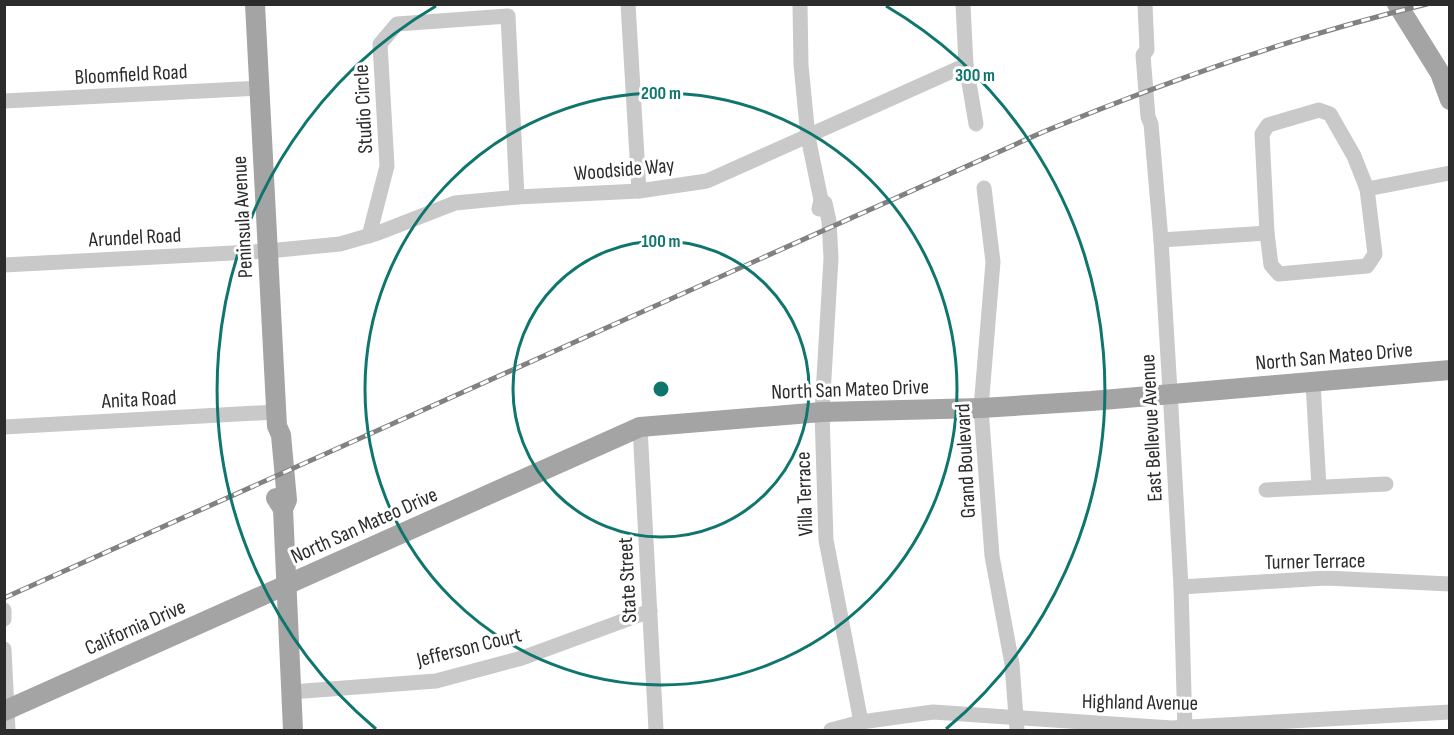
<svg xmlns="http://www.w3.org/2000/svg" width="1454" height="735" font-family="'Sofia Sans Condensed',sans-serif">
<rect width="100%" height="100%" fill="#fff"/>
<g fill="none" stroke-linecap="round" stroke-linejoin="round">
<g stroke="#c9c9c9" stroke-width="15">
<path d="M628,4l11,187"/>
<path d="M800,4l1,61 7,72 13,63 -2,9"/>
<path d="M963,4l3,61 10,59"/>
<path d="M1145,4l2,46 -4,5 5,62 3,7 10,116 10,168 10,179 4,143"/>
<path d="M4,101l256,-13"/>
<path d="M1319,110l11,4 24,42 13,33 8,65 -8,12 -88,8 -8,-9 -4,-32 -5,-99 6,-9z"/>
<path d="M984,188l9,74 -12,146 11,148 20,108 5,66"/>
<path d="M1367,189l83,-16"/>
<path d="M821,200l4,3 4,18 2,37 -9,154 4,128 35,182"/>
<path d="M369,236l18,-70 -7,-122 17,-20 111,-8 9,181"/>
<path d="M1161,240l106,-7"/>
<path d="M4,265l264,-14 72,-7 38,-11 77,-30 62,-6 122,-6 68,-10 259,-116"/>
<path d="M1313,383l6,104"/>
<path d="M4,427l272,-15"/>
<path d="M640,427l16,303"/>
<path d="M1266,490l120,-6"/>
<path d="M1181,587l145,-9 124,6"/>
<path d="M4,610v9"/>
<path d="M4,649l4,81"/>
<path d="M291,692l145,-11 86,-23 128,-47"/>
<path d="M831,730l30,-8 72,-10 239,16 278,-16"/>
</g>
<g stroke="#a4a4a4" stroke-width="20">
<path d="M255,4l22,422 4,9 6,65 -4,9"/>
<path d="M1397,4l43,69 10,27"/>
<path d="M276,498l7,11 10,221"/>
<path d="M4,711l636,-284 182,-15 159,-4 110,-7 359,-31"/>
</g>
<g stroke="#818181" stroke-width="5">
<path id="rail" d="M4,598l1039,-466c124,-51 252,-96 384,-128"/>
</g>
<use href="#rail" stroke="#fff" stroke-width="3" stroke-dasharray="9" stroke-linecap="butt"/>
</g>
<g fill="none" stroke="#0f766e" stroke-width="3">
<circle cx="661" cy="389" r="148"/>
<circle cx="661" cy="389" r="296"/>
<path d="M376 729A444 444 0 0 1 436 6M886 6A444 444 0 0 1 946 729"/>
</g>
<g text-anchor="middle" stroke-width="6" stroke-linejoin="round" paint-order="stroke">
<g font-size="21" fill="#2c2c2c" stroke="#fff">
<text transform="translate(131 74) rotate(-3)" y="7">Bloomfield Road</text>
<text transform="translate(363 109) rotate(-93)" y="7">Studio Circle</text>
<text transform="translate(624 169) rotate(-5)" y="7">Woodside Way</text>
<text transform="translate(242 217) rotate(-93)" y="7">Peninsula Avenue</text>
<text transform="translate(135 237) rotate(-3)" y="7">Arundel Road</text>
<text transform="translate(1334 356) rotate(-5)" y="7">North San Mateo Drive</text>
<text transform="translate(850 389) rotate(-2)" y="7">North San Mateo Drive</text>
<text transform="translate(139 399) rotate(-3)" y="7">Anita Road</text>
<text transform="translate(1151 428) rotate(-93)" y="7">East Bellevue Avenue</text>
<text transform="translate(965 461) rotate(-93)" y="7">Grand Boulevard</text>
<text transform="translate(804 494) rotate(-92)" y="7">Villa Terrace</text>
<text transform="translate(364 525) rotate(-24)" y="7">North San Mateo Drive</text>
<text transform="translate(1315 561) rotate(-1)" y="7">Turner Terrace</text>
<text transform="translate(627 580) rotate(-93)" y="7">State Street</text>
<text transform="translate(135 627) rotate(-24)" y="7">California Drive</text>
<text transform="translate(469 647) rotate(-14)" y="7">Jefferson Court</text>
<text transform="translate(1140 702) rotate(1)" y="7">Highland Avenue</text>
</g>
</g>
<circle cx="661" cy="389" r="9" fill="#0f766e" stroke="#fff" stroke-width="3"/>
<g font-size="18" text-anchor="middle" font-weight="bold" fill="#0f766e" stroke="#fff" stroke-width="6" stroke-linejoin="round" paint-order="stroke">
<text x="975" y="81">300 m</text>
<text x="661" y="99">200 m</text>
<text x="661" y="247">100 m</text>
</g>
<rect width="1454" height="735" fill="none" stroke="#2c2c2c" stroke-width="12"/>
</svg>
